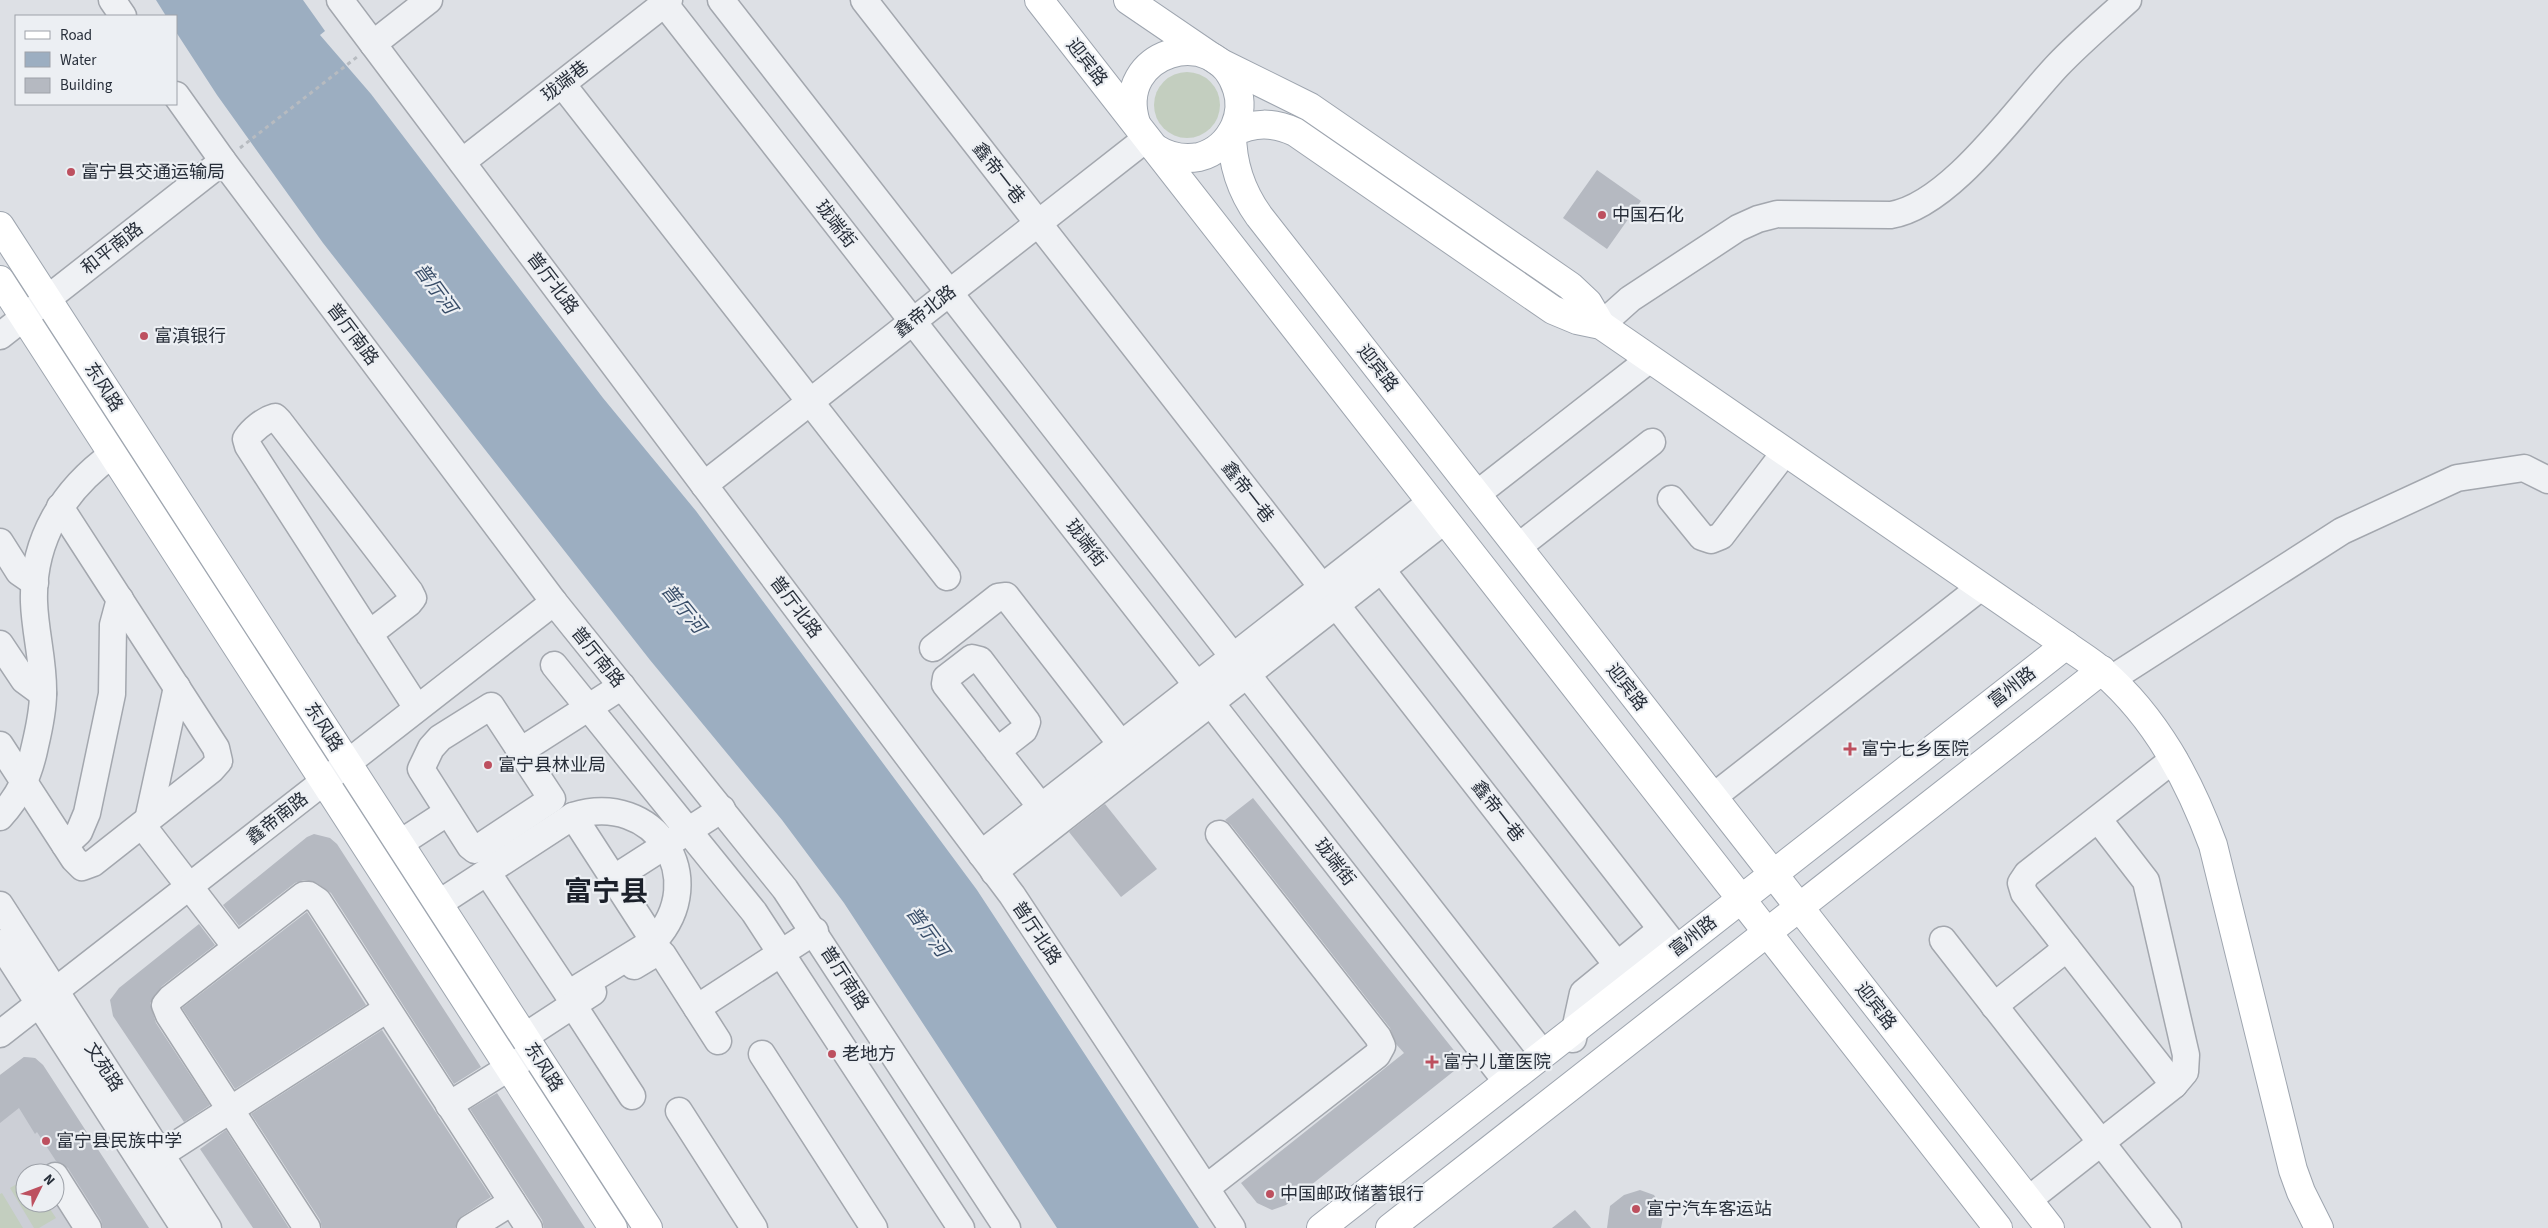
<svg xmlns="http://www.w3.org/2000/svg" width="2548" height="1228" font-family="'Source Sans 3','Noto Sans SC',sans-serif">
<rect width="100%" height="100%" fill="#dde0e5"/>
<path fill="#cccfd6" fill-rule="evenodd" d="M24,1057l11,1 8,7 106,163h-149v-153zM25,1173h30v30h-30z"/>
<g fill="#c3cebf">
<circle cx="1187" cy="105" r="33"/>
<path d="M25,1179v24h21l10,15 -17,10h-5l-24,-40z"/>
<path d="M2,1193l21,35h-23v-34z"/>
</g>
<path fill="#9caec1" d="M156,0h147l22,31 -5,4 51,59 232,304 93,113 281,379 222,338h-142l-213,-325 -62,-83 -132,-160 -327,-417 -106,-148 -41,-63v-16h-10z"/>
<g fill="#b5b9c1">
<path d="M1597,170l44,31 -34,48 -44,-31z"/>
<path d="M1253,798l211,265 -178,142 -14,5 -15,-7 -16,-20 163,-130 -8,-9 -6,-16 -159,-203 -6,-5z"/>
<path d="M1105,804l52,65 -36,28 -52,-65z"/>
<path d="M314,834l16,4 7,6 144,223 -27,17 -123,-191 -14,-10 -13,-3 -9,3 -56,43 -16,-21 84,-68z"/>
<path d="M307,912l59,93 -131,84 -53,-81z"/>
<path d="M199,924l16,21 -53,41 -12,17 6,20 54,82 -26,17 -71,-106 -3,-16 9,-12z"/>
<path d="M382,1030l109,167 -29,19 -7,12h-133l-2,-8 -69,-106z"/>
<path d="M24,1057l11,1 8,7 106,163h-46l-2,-8 -33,-52 -12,-7 -19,-29 -2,2 -16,-26 -19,15v-48z"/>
<path d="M497,1093l88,135h-41l-2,-8 -72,-111z"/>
<path d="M226,1130l63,98h-36l-53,-79z"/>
<path d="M1640,1190l14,5 10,17 -3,16h-54l3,-22 14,-11z"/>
<path d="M1575,1210l16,18h-39z"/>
</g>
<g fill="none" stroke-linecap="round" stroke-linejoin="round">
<g stroke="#a3a7ae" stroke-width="29">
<g id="minor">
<path d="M112,0l11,16"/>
<path d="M340,0l672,895 220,333"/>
<path d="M721,0l822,1054"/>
<path d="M864,0l768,984"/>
<path d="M664,3l843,1079"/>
<path d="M373,44l56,-44"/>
<path d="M562,84l385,493"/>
<path d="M176,95l47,66 331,441 231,287 222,339"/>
<path d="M462,162l207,-162"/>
<path d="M1601,325l29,-26 108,-71 20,-9 19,-5 114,1c60,-10 126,-107 167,-150 22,-23 47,-44 70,-65"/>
<path d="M0,336l223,-175"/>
<path d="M704,485l443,-347"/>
<path d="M1477,494l173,-135"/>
<path d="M1671,499l31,38 9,3 10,-4 64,-84"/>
<path d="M0,542l19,30 16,11"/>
<path d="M1518,547l134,-105"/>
<path d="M1381,569l296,380"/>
<path d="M369,634l40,-31 4,-5 -3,-6 -131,-171 -4,-4c-11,3 -23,13 -29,22l2,7 169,262"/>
<path d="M0,644l24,36 19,14"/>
<path d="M933,648l65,-51 8,-1 115,148"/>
<path d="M554,665l200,247 207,316"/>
<path d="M2119,674l223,-143 115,-53 67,-10 24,12"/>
<path d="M491,706l61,93 -77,51 -5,-4 -49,-77 10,-21 9,-10z"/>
<path d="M0,745l74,114 8,8 11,-4 118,-93 8,-9 -3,-13 -156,-241"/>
<path d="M522,750l100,-64"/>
<path d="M997,751l27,-21 3,-8 -47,-62 -8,-2 -26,20 -1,6 96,123"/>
<path d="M2174,759l-147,115 -6,9 3,10 150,192"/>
<path d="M1713,797l268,-210"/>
<path d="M573,816c81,-26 139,62 81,125"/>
<path d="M0,817c20,-22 29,-42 35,-71 4,-17 8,-35 8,-52 1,-31 -8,-61 -9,-92 -2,-62 29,-112 79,-148"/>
<path d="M148,820l29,-133"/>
<path d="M142,825l94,122"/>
<path d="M399,844l49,-32"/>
<path d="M65,845l14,-13 8,-19 25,-119 1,-69 7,-26"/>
<path d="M981,854l450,-352"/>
<path d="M994,872l451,-352"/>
<path d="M613,879l109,-70"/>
<path d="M438,904l135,-88 81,125 -86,53 -81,-122"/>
<path d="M0,905l208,323"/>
<path d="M1943,940l225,288"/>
<path d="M0,943l184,285"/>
<path d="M634,966l25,-15 4,4 55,86"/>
<path d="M573,1005l59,91"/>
<path d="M1994,1006l73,-58"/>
<path d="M697,1008l118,-77"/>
<path d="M0,1034l554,-432"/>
<path d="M524,1037l69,-45"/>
<path d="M1573,1039l10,-46 76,-62"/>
<path d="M762,1054l112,174"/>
<path d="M449,1105l85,-53"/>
<path d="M679,1111l75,117"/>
<path d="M146,1164l241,-155"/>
<path d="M55,1176l33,52"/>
<path d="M1206,1188l171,-133 5,-9 -4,-9 -159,-203"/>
<path d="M2028,1200l146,-115 11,-13 1,-17 -40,-174 -48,-62"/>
<path d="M307,1228l-138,-213 -4,-10 6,-7 133,-103h5l9,6 211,327"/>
<path d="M470,1228l42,-26"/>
</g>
</g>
<g stroke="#9ea5af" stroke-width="30">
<g id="major">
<path d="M1039,0l959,1228"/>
<path d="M1128,0l91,62 91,45 260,179 18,17 13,22"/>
<path d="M1136,123c-23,-71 80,-102 101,-34 4,12 3,25 -2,37 -7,15 -20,27 -36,31 -16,3 -30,0 -44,-9"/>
<path d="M0,226l648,1002"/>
<path d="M0,280l613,948"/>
<path d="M1321,1228l745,-583"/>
<path d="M1390,1228l712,-558"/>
<path d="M2050,1228l-791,-1012c-18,-25 -27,-52 -27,-83 22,-11 41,-11 63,-1l258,178 24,10 24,5 465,320c12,9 26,17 37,27 53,46 86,108 110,173l80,325 8,22 18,36"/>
</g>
</g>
<path stroke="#b7bbc0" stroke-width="3" stroke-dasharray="4 4" stroke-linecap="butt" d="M240,148l117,-91"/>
<use href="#minor" stroke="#eff1f4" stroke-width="26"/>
<use href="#major" stroke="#fff" stroke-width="28"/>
</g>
<g fill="#bd505f" stroke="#eceff3" stroke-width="2">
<circle cx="71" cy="172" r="5"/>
<circle cx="1602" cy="215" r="5"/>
<circle cx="144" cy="336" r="5"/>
<path d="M1847.5 741.5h5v5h5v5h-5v5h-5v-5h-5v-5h5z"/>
<circle cx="488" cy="765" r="5"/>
<circle cx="832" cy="1054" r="5"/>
<path d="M1429.5 1054.5h5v5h5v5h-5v5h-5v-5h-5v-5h5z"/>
<circle cx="46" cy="1141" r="5"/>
<circle cx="1270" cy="1194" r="5"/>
<circle cx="1636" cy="1209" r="5"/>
</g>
<g text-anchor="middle" stroke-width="4.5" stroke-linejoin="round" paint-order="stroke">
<g font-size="18" fill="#282f3a" stroke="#eceff3">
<text transform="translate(1087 62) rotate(52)" y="6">迎宾路</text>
<text transform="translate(565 81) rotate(-38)" y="6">珑端巷</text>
<text transform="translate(999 173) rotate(52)" y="6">鑫帝一巷</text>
<text transform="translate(836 224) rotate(52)" y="6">珑端街</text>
<text transform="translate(112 248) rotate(-38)" y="6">和平南路</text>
<text transform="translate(553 283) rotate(53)" y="6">普厅北路</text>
<text transform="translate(925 311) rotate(-38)" y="6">鑫帝北路</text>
<text transform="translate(353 334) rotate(53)" y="6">普厅南路</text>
<text transform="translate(1378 368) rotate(52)" y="6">迎宾路</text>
<text transform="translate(104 387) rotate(57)" y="6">东风路</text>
<text transform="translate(1248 492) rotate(52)" y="6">鑫帝一巷</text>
<text transform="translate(1086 543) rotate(52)" y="6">珑端街</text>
<text transform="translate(796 607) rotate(53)" y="6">普厅北路</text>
<text transform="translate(598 657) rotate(51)" y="6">普厅南路</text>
<text transform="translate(1627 687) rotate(52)" y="6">迎宾路</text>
<text transform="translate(2012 687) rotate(-38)" y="6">富州路</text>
<text transform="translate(324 727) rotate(57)" y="6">东风路</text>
<text transform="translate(1498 811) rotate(52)" y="6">鑫帝一巷</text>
<text transform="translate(277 818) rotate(-38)" y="6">鑫帝南路</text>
<text transform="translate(1335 862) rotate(52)" y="6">珑端街</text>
<text transform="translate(1037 933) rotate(56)" y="6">普厅北路</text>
<text transform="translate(1693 936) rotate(-38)" y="6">富州路</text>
<text transform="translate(845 978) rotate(57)" y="6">普厅南路</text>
<text transform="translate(1876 1006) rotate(52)" y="6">迎宾路</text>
<text transform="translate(104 1067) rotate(57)" y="6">文苑路</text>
<text transform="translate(544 1067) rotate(57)" y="6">东风路</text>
</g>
<g font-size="18" fill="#282f3a" stroke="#eceff3" text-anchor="start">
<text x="81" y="178">富宁县交通运输局</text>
<text x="1612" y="221">中国石化</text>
<text x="154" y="342">富滇银行</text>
<text x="1861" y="755">富宁七乡医院</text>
<text x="498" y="771">富宁县林业局</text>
<text x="842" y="1060">老地方</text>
<text x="1443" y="1068">富宁儿童医院</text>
<text x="56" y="1147">富宁县民族中学</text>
<text x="1280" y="1200">中国邮政储蓄银行</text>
<text x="1646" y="1215">富宁汽车客运站</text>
</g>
<g font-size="19" font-style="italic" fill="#384d68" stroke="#eceff3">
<text transform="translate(436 288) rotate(54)" y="7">普厅河</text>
<text transform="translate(684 608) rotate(51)" y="7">普厅河</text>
<text transform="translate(928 931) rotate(54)" y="7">普厅河</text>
</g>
<g font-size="28" font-weight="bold" fill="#1b202a" stroke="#eceff3">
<text x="606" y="901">富宁县</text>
</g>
</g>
<rect x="15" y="15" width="162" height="90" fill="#eceff3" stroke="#9ea2a9"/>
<rect x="25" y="31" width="25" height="8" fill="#ffffff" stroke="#9ea2a9"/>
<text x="60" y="40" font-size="15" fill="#282f3a">Road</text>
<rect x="25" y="52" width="25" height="15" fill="#9caec1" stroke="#9ea2a9"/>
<text x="60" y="65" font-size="15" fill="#282f3a">Water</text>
<rect x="25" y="78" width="25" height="15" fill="#b5b9c1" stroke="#9ea2a9"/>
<text x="60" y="90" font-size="15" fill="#282f3a">Building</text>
<g transform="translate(40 1188) rotate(48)"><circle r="24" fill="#eceff3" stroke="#9ea2a9"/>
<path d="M0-4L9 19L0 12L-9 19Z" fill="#bd505f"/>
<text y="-8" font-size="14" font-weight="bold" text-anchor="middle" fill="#282f3a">N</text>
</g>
</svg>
